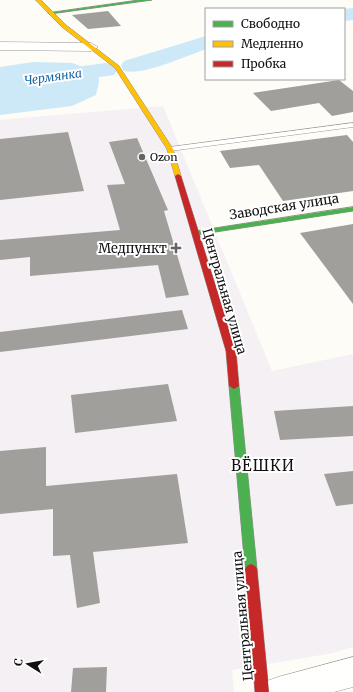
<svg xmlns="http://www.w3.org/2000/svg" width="353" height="692" font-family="Merriweather,serif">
<rect width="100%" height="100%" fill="#fdfcf7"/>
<path fill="#f5f0f3" d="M163,106l109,265 81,-17v293l-20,6 -101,17 2,22h-234v-572z"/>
<path fill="#cde8f7" d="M33,62l39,1 26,9 1,10 -3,13 -24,11 -72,9v-48z"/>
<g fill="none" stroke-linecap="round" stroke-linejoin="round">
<g fill="#cde8f7" fill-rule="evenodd">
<path d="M353,8v12l-9,1v-12z"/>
<path d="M206,36v13c-20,7 -63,27 -82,22l-3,-5 3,-5z"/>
<path d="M106,63l8,2 3,5 -3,5 -114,16v-14z"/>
</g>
</g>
<g fill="#a19f9c">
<path d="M108,11l13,15 -33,3 -16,-14z"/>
<path d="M339,80l14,11v21l-21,4 -13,-13 -48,8 -18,-18z"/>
<path d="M68,132l16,59 -84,9v-61z"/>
<path d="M347,135l6,7v49l-70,10 -24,-36 -29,3 -10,-17z"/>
<path d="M137,138l31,72 -4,1 25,84 -23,3 -8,-33 -128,11v-19l-30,3v-20l120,-10 -13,-45 18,-1 -16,-42z"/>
<path d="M353,224v80l-53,-71z"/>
<path d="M182,310l6,19 -188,23v-20z"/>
<path d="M168,384l9,37 -102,12 -4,-38z"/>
<path d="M353,406v30l-73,4 -6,-29z"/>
<path d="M46,447v39l131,-12 11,69 -95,9 7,51 -23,5 -7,-53 -17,1v-47l-53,5v-63z"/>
<path d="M353,471v33l-17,2 -12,-32z"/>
<path d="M107,667l-1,25h-35l2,-24z"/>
</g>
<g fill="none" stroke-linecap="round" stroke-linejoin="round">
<g stroke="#979795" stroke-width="1">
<path id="lane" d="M353,123v4l-183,24 -4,-2 4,-2z"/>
</g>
<g stroke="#979795" stroke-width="1">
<g id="street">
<path d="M0,42l91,1 7,4 -7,4 -91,-1z"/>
<path d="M353,657v30l-19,5h-72l5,-11 11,-4z"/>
</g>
</g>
<g stroke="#8e8d8b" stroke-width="1">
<g id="fast">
<path d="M139,0h13l-102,14 -2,-1z"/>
<path d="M353,207v4l-157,24 -4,-2 4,-2z"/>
<path d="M234,383l5,3 18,183 -2,3 -4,2 -4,-2 -2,-3 -16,-183z"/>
</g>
</g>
<g stroke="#8e8d8b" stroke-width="1">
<path id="slow" d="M36,0h5l25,25 53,41 54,83 8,27 -1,1 -2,1 -3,-2 -8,-27 -52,-81 -53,-41z"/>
</g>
<g stroke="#8e8d8b" stroke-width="1">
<g id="jam">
<path d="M178,174l3,2 55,175 3,35 -5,3 -5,-3 -3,-35 -51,-175z"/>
<path d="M251,564l4,2 2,3 12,123h-14l-10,-123 2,-3z"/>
</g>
</g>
<use href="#lane" fill="#fffffe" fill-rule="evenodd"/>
<use href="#street" fill="#fffffe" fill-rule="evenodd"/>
<use href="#fast" fill="#4caf50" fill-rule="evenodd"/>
<use href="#slow" fill="#ffc107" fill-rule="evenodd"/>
<use href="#jam" fill="#c62828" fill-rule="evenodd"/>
</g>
<g fill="#646362" stroke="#fff" stroke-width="1.5">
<circle cx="142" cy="157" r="4"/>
<path d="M174 242h4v4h4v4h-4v4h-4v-4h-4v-4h4z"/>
</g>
<g text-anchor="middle" stroke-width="4" stroke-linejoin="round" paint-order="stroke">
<g font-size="11" fill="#111" stroke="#fff" text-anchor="start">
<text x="150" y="161">Ozon</text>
</g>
<g font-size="12" font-style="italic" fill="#1768a6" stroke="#fff">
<text transform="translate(53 77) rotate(-8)" y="4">Чермянка</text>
</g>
<g font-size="13" fill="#111" stroke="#fff">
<text transform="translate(284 206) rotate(-9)" y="5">Заводская улица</text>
<text transform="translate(225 291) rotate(74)" y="5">Центральная улица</text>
<text transform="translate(242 616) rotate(-95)" y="5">Центральная улица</text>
</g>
<g font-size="13" fill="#111" stroke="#fff" text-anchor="end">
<text x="167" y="253">Медпункт</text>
</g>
<g font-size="15" letter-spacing="1" fill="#111" stroke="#fff">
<text x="263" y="471">ВЁШКИ</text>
</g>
</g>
<rect x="205" y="8" width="140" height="72" fill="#ffffff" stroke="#a0a0a0"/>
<rect x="213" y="21" width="20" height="6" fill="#4caf50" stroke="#a0a0a0"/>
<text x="241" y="28" font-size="12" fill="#111111">Свободно</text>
<rect x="213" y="41" width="20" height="6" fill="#ffc107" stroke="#a0a0a0"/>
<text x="241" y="48" font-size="12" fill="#111111">Медленно</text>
<rect x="213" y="61" width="20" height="6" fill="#c62828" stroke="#a0a0a0"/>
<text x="241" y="68" font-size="12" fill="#111111">Пробка</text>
<g transform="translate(28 664) rotate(281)" stroke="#ffffff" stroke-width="3" paint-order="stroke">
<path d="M0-3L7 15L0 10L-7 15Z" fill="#111111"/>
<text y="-6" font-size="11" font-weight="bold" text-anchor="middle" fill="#111111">С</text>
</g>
</svg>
